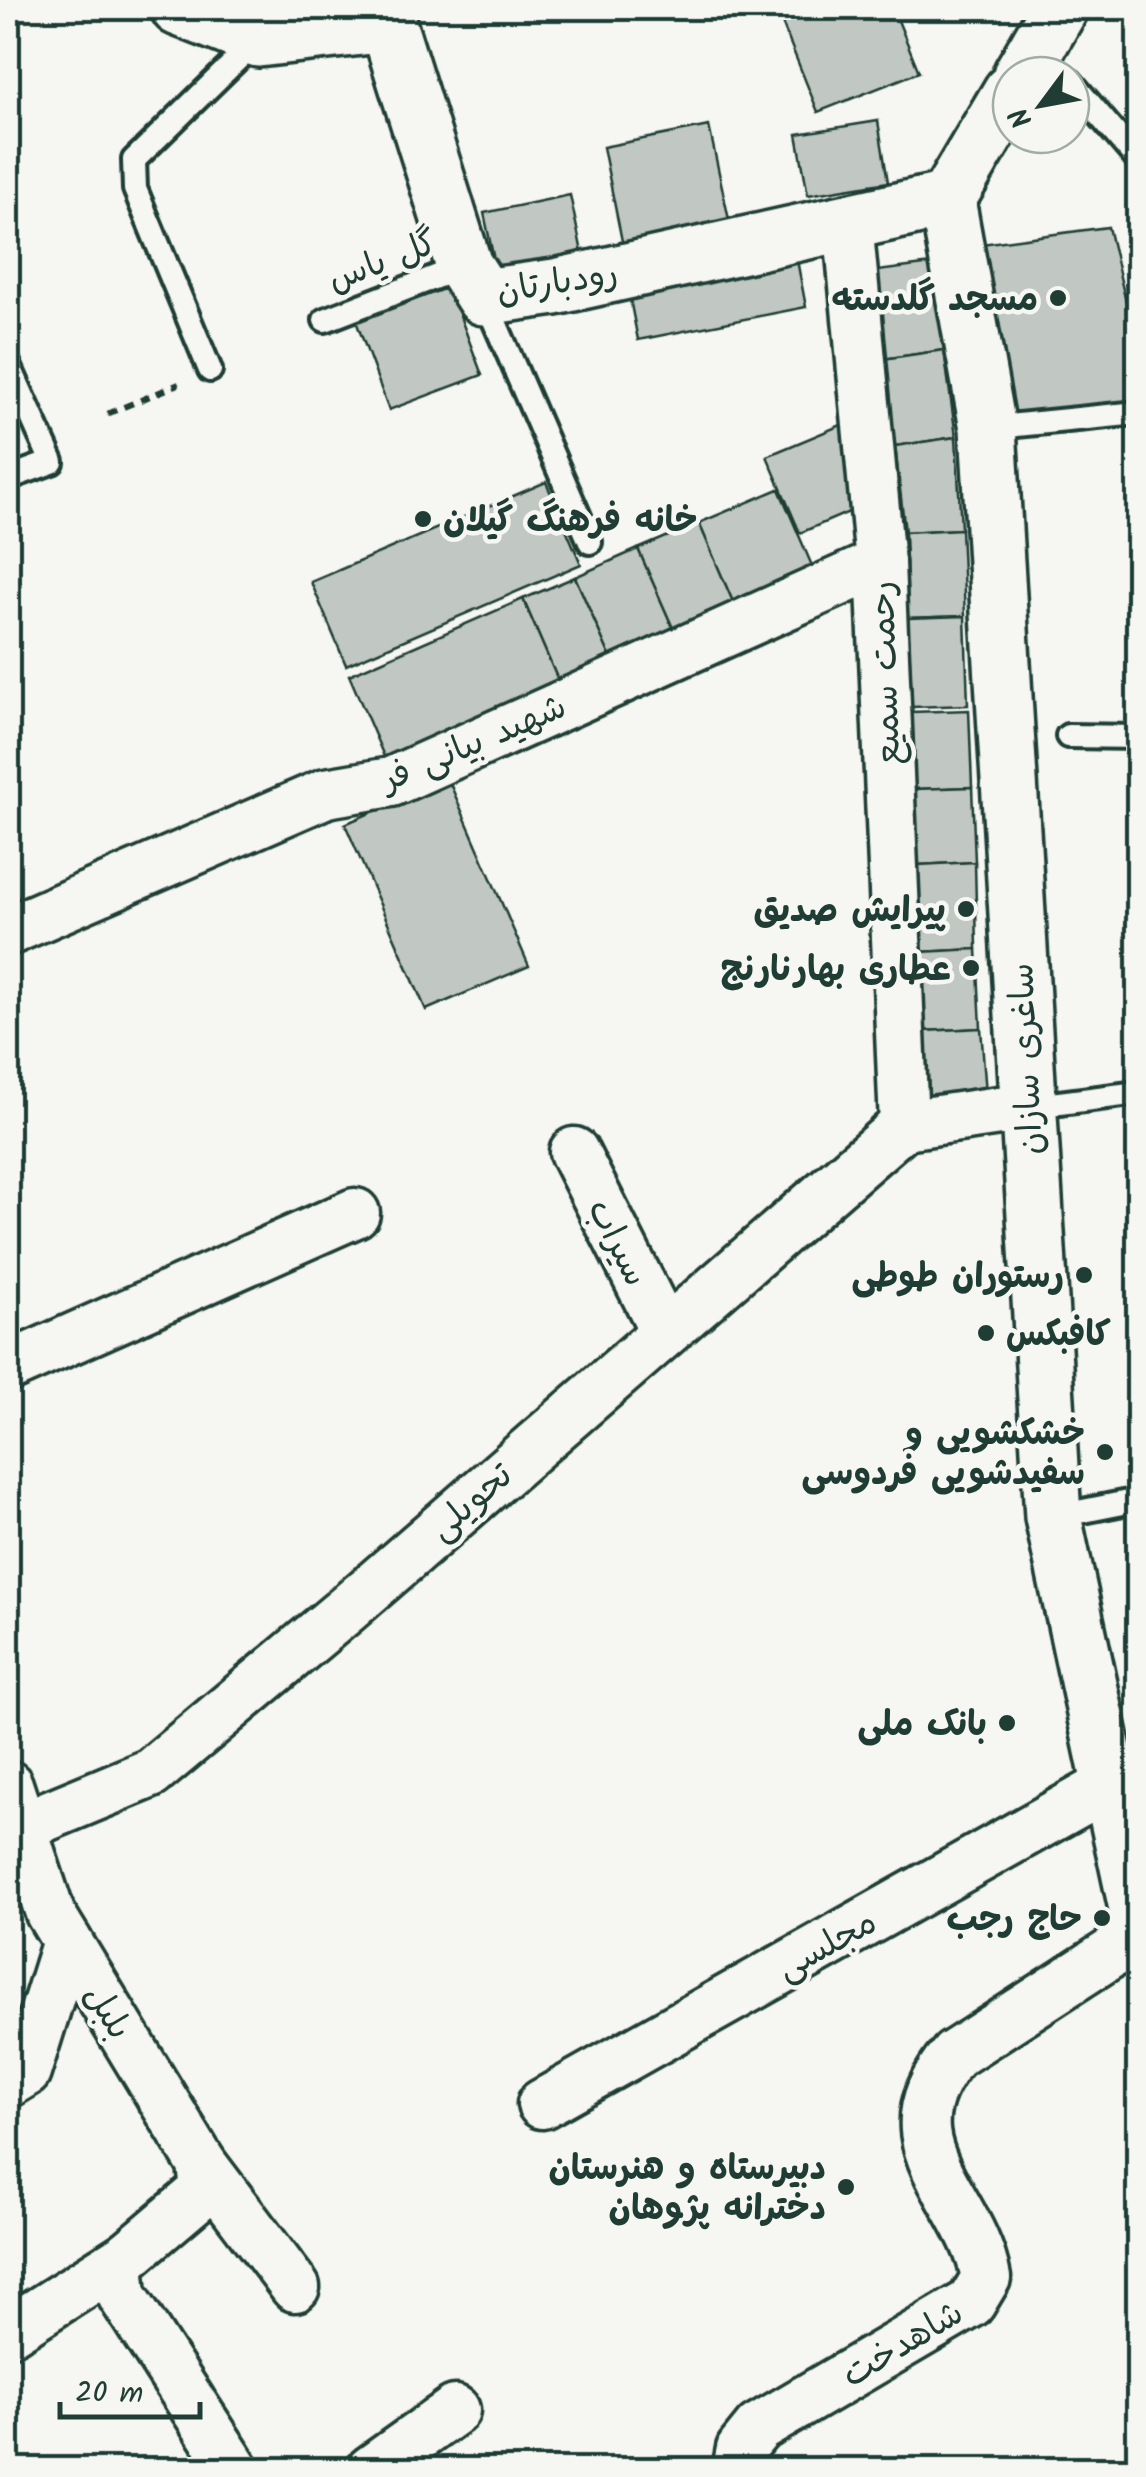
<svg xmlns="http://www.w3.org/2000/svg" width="1146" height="2477" font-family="Kalam,'Playpen Sans Arabic',sans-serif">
<rect width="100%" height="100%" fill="#f6f6f2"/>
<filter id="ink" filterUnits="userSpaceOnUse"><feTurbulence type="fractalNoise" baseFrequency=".01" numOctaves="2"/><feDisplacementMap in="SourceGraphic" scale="20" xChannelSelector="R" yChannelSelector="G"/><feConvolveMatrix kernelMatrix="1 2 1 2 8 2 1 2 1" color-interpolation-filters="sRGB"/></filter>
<g filter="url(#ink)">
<g fill="#c1c8c3" stroke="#1f3d34" stroke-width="2.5">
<path d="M776,8h117l26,64 -101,40z"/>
<path d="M878,121l10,61 -80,13 -11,-61z"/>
<path d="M709,126l23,108 -107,22 -22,-109z"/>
<path d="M570,195l13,62 -86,17 -13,-61z"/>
<path d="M1108,227l30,125v55l-138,15 -19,-178z"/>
<path d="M797,260l9,47 -168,33 -9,-46z"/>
<path d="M932,264l12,86 -61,9 -13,-87z"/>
<path d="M449,287l33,88 -93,35 -33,-89z"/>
<path d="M944,350l12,87 -61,9 -12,-87z"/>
<path d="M841,425l15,84 -56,24 -33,-77z"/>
<path d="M956,437l5,92 -56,3 -10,-86z"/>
<path d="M546,482l35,82 -235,101 -35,-83z"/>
<path d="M779,489l40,93 -80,34 -40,-93z"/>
<path d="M699,523l40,93 -60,26 -41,-93z"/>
<path d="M961,529l4,87 -57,2 -3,-86z"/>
<path d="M638,549l41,93 -63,28 -41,-93z"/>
<path d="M575,577l41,93 -53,22 -40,-93z"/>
<path d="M523,599l40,93 -174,76 -40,-93z"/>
<path d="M965,616l3,89 -56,2 -4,-89z"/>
<path d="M969,710l3,77 -57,2 -3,-77z"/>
<path d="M448,779l81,187 -103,44 -81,-186z"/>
<path d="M972,787l3,75 -57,3 -3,-76z"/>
<path d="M975,862l2,87 -57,3 -2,-87z"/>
<path d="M977,949l4,79 -56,3 -5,-79z"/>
<path d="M981,1028l6,79 -57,3 -5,-79z"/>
</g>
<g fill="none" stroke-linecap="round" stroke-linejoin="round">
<g stroke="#1f3d34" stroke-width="30">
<g id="lane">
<path d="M1071,82l67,78"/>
<path d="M484,297l106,245"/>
<path d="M325,320l139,-54"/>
<path d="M8,363l44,99 -44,16"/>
<path d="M210,370l-75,-181 -1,-29 122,-119"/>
<path d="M988,428l150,-15"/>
<path d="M1068,736l70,1"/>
<path d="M1028,1107l110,-14"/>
<path d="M1053,1517l85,-17"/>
</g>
</g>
<g stroke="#1f3d34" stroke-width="55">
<g id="street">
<path d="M848,222l32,341 24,562"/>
<path d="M8,931l318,-138 65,-11 489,-219"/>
<path d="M904,1125l123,-18"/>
<path d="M574,1152l91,180"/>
<path d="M8,1367l347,-154"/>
<path d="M8,1785l42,128 152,251 3,26 -86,73 3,32 113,175"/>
<path d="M8,1823l15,3 128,-53 196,-164 557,-484"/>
<path d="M8,2083l18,-11 41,-131"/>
<path d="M542,2104l567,-319"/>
<path d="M202,2164l93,123"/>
<path d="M8,2332l119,-76"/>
<path d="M371,2470l84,-60"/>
<path d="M737,2470l4,-21 17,-21 213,-125 15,-25c-14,-83 -108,-134 -32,-223l184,-119"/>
</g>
</g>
<g stroke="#1f3d34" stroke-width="62">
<g id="secondary">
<path d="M179,8l79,31 130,-15 76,242 20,31 71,-10 392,-87"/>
<path d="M1021,75l39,-67"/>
<path d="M947,200l41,228 65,1089 85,396"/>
<path d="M947,200l64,-108"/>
</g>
</g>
<path stroke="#1f3d34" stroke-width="6" stroke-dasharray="10 8" stroke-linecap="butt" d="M107,414l72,-30"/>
<use href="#lane" stroke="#f6f6f2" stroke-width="22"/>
<use href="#street" stroke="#f6f6f2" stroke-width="48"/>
<use href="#secondary" stroke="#f6f6f2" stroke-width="55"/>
</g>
</g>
<g fill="#1f3d34" stroke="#f6f6f2" stroke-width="4">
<circle cx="1058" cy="298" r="10"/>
<circle cx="423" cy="519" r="10"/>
<circle cx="966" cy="909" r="10"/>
<circle cx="971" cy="968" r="10"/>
<circle cx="1084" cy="1275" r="10"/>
<circle cx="986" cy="1333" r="10"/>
<circle cx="1105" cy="1452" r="10"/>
<circle cx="1007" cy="1723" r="10"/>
<circle cx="1102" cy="1918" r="10"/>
<circle cx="846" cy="2187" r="10"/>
</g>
<g text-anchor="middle" stroke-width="9" stroke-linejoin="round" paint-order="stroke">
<g font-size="35" fill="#1f3d34" stroke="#f6f6f2">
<text transform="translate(382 260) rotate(-21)" y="12">گل یاس</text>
<text transform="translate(557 281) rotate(-9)" y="12">رودبارتان</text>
<text transform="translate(884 673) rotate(-92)" y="12">رحمت سمیع</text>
<text transform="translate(473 742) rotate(-23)" y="12">شهید بیانی فر</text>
<text transform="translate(1025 1059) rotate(-93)" y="12">ساغری سازان</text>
<text transform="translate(619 1242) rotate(63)" y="12">سیراب</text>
<text transform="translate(470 1501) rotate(-41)" y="12">تحویلی</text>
<text transform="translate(826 1944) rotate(-29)" y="12">مجلسی</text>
<text transform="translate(109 2011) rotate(59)" y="12">بلبل</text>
<text transform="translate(902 2343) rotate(-31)" y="12">شاهدخت</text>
</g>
<g font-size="35" font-weight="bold" fill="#1f3d34" stroke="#f6f6f2" text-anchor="end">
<text x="1038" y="310">مسجد گلدسته</text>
<text x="443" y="531" text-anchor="start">خانه فرهنگ گیلان</text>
<text x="946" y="921">پیرایش صدیق</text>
<text x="951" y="980">عطاری بهارنارنج</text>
<text x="1064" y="1287">رستوران طوطی</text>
<text x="1006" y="1345" text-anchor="start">کافبکس</text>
<text x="1085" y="1444">خشکشویی و<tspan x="1085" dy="40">سفیدشویی فردوسی</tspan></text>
<text x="987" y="1735">بانک ملی</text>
<text x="1082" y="1930">حاج رجب</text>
<text x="826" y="2179">دبیرستاه و هنرستان<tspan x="826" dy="40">دخترانه پژوهان</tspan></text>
</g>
</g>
<rect width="1146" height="2477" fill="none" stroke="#f6f6f2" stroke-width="40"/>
<rect x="20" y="20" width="1106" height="2437" fill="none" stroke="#1f3d34" stroke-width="4" filter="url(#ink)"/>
<g transform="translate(1041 105) rotate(238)"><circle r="48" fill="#f6f6f2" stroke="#a0aca6" stroke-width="2.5"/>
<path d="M0-8L18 38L0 25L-18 38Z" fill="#1f3d34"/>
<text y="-15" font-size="28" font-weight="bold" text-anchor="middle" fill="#1f3d34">N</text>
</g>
<path d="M60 2402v15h140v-15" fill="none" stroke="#1f3d34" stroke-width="5"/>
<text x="75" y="2402" font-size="30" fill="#1f3d34" stroke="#f6f6f2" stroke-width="8" paint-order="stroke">20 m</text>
</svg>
